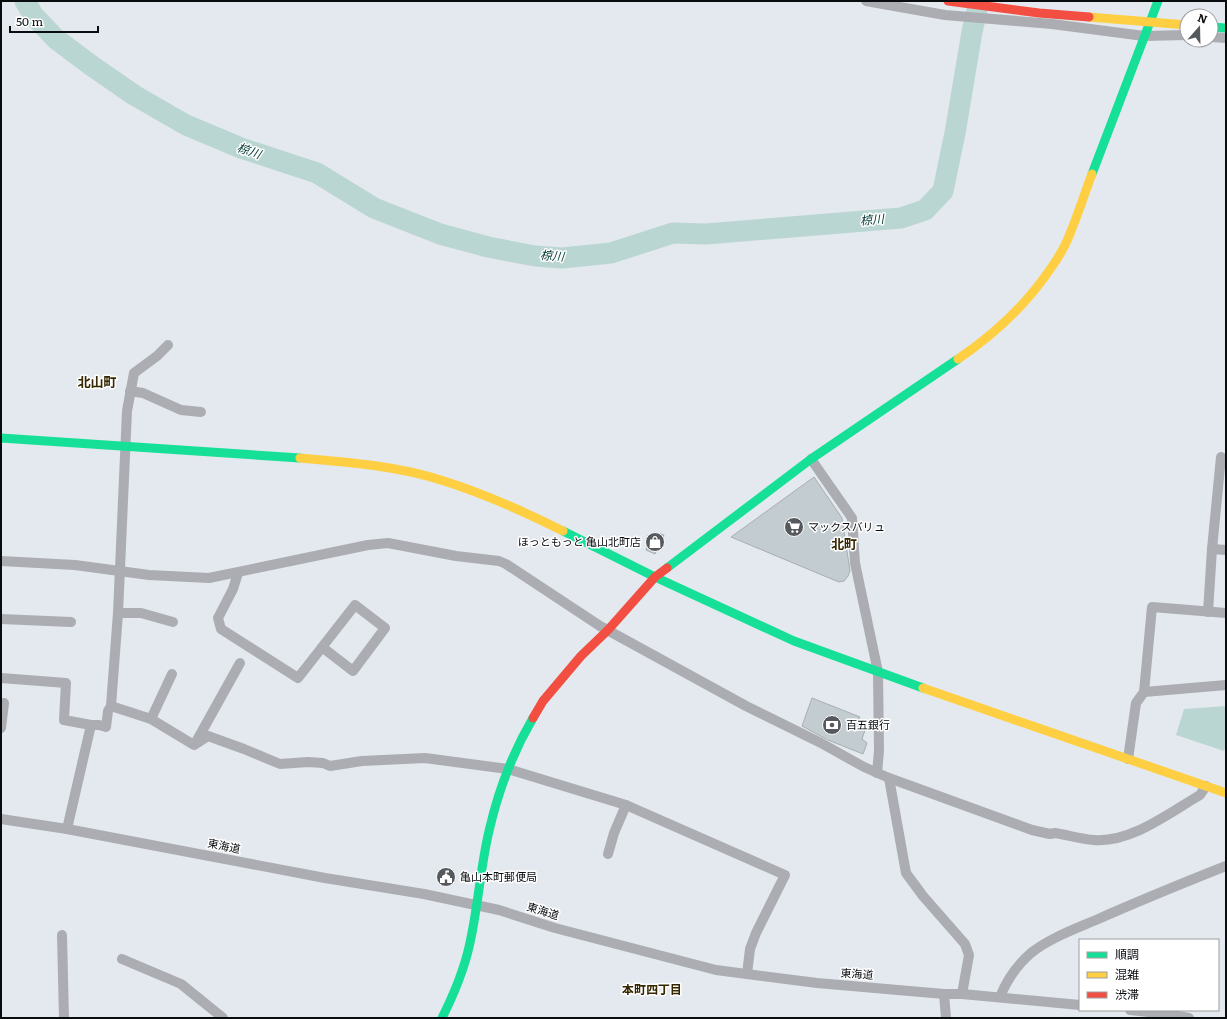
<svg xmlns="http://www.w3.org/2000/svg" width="1227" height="1019" font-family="Literata,'Noto Sans JP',serif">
<rect width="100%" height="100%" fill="#e3e9ee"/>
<path fill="#bad6d2" d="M1226,706v40l-2,5 -48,-16 8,-26z"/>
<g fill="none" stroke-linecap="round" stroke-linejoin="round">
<path stroke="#bad6d2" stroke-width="21" d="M25,1l8,14 23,24 36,27 42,29 52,30 55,23 76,25 57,35 66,26 48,13 47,9 27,2 49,-5 62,-20 33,1 195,-16 24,-8 18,-19 12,-58 17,-101 7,-31"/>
</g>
<g fill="#c3cdd1" stroke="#a8adb0">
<path d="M814,477l28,41 8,53 -2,5 -4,5 -5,1 -5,-2 -103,-43z"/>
<path d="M654,532l10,3 -9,19 -9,-4z"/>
<path d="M812,698l48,19 -5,6 11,4 -4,12 5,4 -4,11 -35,-14 -26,-14z"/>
</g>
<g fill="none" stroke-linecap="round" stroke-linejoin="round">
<g stroke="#abadb2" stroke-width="10">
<path d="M866,1l79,14 107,9 92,12 43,-1"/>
<path d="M1211,37l15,1"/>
<path d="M130,391l13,2 38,17 20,2"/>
<path d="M811,459l41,59 3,45 23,109 1,79 -2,22"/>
<path d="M1212,549l14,1"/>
<path d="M1,561l74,4 74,10 60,3 159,-33 20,-2 68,13 43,5 7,3 94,62 146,80 75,37 43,24 25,11 143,52 18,4 5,-1c13,2 26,6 39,7 37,3 75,-27 106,-45l6,-9"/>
<path d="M238,573l-5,16 -15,29 3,11 77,49 57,-73 30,23 -32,43 -31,-24"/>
<path d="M1208,612l4,-63 9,-92"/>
<path d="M118,613h23l32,9"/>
<path d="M1,619l70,3"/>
<path d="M1,678l65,5 -2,37 27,5h8l7,2 2,-16 3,-5 7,-93 9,-202 7,-38 23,-17 11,-11"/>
<path d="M1144,692l82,-7"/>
<path d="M111,706l40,13 21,-45"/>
<path d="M151,719l43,26 14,-9 36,13 36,15 28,-2 15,1 7,3 32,-5 63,-3 83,11 118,36 159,70 -29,58 -6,16 -3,25"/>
<path d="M1,728l3,-25"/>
<path d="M196,742l44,-79"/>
<path d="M1128,759l8,-56 8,-11 8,-85 74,6"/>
<path d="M889,778l17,95 17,23 42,48 4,11 -7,39"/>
<path d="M1,819l66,10 258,49 99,16 75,16 56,18 161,42 101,13 127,11h18l118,11"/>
<path d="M67,829l24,-104"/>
<path d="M608,854l6,-21 12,-28"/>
<path d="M62,935l2,83"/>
<path d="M122,959l59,25 42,34"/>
<path d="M944,994l2,24"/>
<path d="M1000,997c7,-18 16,-31 31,-44 19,-15 44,-24 65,-33 43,-19 87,-37 130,-54"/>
<path d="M1130,1010l37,4 22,4"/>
</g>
<g stroke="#16e098" stroke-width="9">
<path d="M1211,27l15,1"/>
<path d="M1092,174l66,-173"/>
<path d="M1,438l299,20"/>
<path d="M563,531l92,46 139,64 129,47"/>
<path d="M667,568l144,-109 147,-100"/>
<path d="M442,1018c10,-20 22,-49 27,-71 9,-38 11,-78 20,-116 9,-39 24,-79 44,-113"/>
</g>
<g stroke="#ffcf43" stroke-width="9">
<path d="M958,359c37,-25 68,-54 93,-91 5,-7 10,-15 14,-23 11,-23 18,-48 27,-71"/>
<path d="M300,458c48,4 98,8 144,23 41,13 81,31 119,50"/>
<path d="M923,688l303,105"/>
</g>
<path stroke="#f24e42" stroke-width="9" d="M533,718l10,-17 38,-45 27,-26 47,-53 12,-9"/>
<path stroke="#ffcf43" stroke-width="9" d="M1089,17l98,8"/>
<path stroke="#f24e42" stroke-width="9" d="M948,1l91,12 50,4"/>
</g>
<defs>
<g id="supermarket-disc" transform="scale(1)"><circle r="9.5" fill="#55595d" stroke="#fff"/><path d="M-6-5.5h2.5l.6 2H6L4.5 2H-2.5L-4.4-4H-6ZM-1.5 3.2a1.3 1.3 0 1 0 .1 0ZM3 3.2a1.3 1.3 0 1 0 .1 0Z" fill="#fff"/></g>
<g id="shop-disc" transform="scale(1)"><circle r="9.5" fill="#55595d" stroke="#fff"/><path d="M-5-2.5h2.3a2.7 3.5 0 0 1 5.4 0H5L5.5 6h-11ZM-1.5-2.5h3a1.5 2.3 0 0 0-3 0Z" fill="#fff"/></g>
<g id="bank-disc" transform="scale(1)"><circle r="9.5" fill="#55595d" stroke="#fff"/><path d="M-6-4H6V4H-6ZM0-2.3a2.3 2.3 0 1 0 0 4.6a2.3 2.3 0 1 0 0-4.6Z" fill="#fff"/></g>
<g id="civic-disc" transform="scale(1)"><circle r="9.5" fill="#55595d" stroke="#fff"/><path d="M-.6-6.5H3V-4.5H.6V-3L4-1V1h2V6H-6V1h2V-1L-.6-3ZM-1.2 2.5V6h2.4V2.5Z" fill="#fff"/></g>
</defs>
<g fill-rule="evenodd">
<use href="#supermarket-disc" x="794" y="527"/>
<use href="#shop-disc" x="655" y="542"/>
<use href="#bank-disc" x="832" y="725"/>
<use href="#civic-disc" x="446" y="877"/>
</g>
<g text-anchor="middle" stroke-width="3" stroke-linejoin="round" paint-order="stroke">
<g font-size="11" fill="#090c0f" stroke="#fff" text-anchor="start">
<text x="808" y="531">マックスバリュ</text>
<text x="641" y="546" text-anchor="end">ほっともっと 亀山北町店</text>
<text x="846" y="729">百五銀行</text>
<text x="460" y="881">亀山本町郵便局</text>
</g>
<g font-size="11" fill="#090c0f" stroke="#fff">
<text transform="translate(224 846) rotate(11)" y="4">東海道</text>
<text transform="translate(543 911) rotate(17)" y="4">東海道</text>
<text transform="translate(857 974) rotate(4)" y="4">東海道</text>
</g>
<g font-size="12" font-style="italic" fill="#003932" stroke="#fff">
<text transform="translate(249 151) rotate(20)" y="4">椋川</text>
<text transform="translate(872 220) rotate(-5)" y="4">椋川</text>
<text transform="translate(552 256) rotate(5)" y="4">椋川</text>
</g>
<g font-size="12" font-weight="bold" fill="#372700" stroke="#fff">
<text x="652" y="994">本町四丁目</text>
</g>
<g font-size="13" font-weight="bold" fill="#372700" stroke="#fff">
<text x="97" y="387">北山町</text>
<text x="844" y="549">北町</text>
</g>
</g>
<rect width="1227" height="1019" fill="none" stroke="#090c0f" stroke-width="4"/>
<rect x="1079" y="939" width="140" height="72" fill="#ffffff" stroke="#9d9e9f"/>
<rect x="1087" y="952" width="20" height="6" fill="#16e098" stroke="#9d9e9f"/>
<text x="1115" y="959" font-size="12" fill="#090c0f">順調</text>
<rect x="1087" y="972" width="20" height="6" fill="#ffcf43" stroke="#9d9e9f"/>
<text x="1115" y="979" font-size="12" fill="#090c0f">混雑</text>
<rect x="1087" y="992" width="20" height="6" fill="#f24e42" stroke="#9d9e9f"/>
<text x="1115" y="999" font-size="12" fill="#090c0f">渋滞</text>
<g transform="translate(1199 28) rotate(20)"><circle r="19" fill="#ffffff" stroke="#9d9e9f"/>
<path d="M0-3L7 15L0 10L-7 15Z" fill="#55595d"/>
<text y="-6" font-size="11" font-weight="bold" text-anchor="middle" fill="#090c0f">N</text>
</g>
<path d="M10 26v6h88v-6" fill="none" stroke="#090c0f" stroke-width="2"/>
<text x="16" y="26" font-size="12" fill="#090c0f" stroke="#ffffff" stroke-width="3" paint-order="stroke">50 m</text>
</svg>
